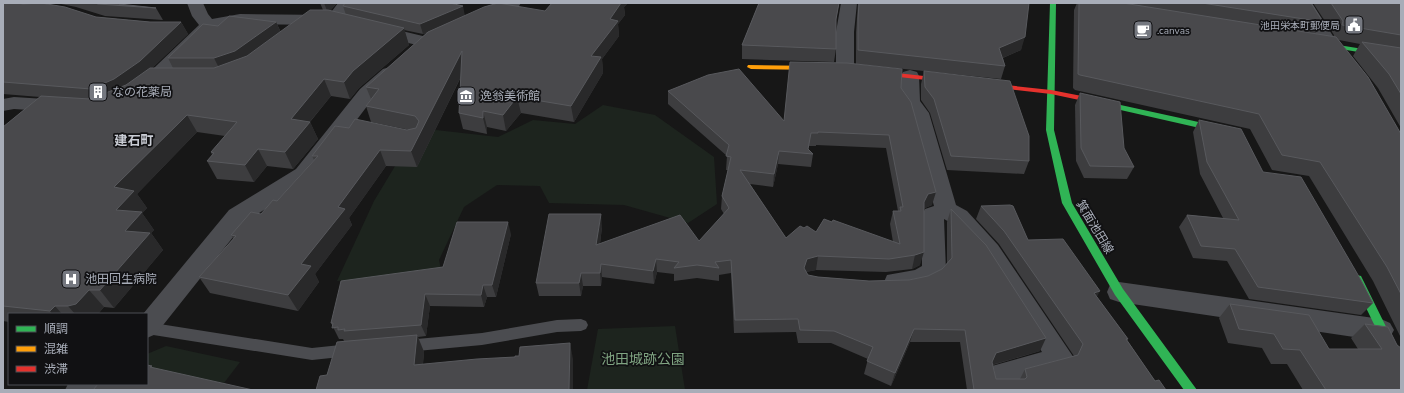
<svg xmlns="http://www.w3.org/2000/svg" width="1404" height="393" font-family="'Nunito Sans','Noto Sans JP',sans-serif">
<rect width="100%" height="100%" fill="#171717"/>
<g fill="#1d241e">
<path d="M603,105l52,10 59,42 3,47 -29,19 -64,-18 -75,-2 -9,-17 -43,-1 -33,22 -25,53 3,14 -105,7 37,-80 44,-73 80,9 35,-17 42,4z"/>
<path d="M675,326l10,64h-98l11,-61z"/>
<path d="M166,346l74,16 -16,21 -77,-14v-15z"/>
</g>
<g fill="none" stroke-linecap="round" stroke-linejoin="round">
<g fill="#4b4c50" fill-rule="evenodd">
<path d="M581,319l5,2 2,4 -2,4 -5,2 -24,1 -75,13 -76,7 -5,-2 -2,-4 2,-4 5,-2 76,-7 75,-13z"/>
<path d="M147,322l165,26 38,-4 5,2 2,4 -2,4 -5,2 -38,4 -165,-26z"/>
</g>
<g fill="#4b4c50" fill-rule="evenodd">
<path d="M187,3h16l5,11 4,5 28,-5 89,1 9,-12h16l-14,21 -6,1 -94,-1 -26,5 -52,53 -13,10 -7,2 -7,-2 -2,-4 66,-63 -7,-9z"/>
<path d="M499,3h22l-2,3c-13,6 -30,18 -44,15l-2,-4 2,-4z"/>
<path d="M841,3h16l-3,29v37l-3,4 -6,1 -6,-1 -3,-4v-37z"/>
<path d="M1296,3h16l21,33 -3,4 -6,1 -6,-1z"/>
<path d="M377,25l54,13 3,4 -3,4 -6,1 -54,-13 -3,-4 3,-4z"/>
<path d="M390,67l7,2 2,4 -2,4 -23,20 -62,82 -67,43 -89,112 -9,4v-24h-4l86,-104 67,-41 64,-80 23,-20z"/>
<path d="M910,70l7,2 2,4 1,25 9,12 27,92 11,6 31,34 76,113 -4,8 -53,15 2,9h-28l-3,-16 4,-8 50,-14 -60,-95 -31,-34 -7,-4 2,52c-10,18 -41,23 -59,18l-3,-7 3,-7 28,-5 7,-4v-51l3,-6 9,-3 -25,-92 -9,-13 1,-25 2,-4z"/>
<path d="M14,97l47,3 7,2 3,4 -3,4 -7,2 -47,-3 -11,2v-12z"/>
<path d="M1119,282l262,37 9,4 4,7 -4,7 -9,4 -262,-39 -9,-3 -3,-7 3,-7z"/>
<path d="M68,384h31l-3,6h-31z"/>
</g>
<g fill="#30b455" fill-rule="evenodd">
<path d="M1050,3h6l-2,127 18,73 51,86 74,101h-13l-69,-95 -53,-92 -16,-73z"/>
<path d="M1313,41l88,14v4l-85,-14 -4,-2z"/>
<path d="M1081,97h3l142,31 4,3 -4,3 -145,-33 -1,-2z"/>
<path d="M1357,275l4,1 35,71 5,4v12l-4,-2 -9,-8 -36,-74 1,-3z"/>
</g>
<path fill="#ff9f0a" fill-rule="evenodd" d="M748,65l71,1 4,2 -4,2 -68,-1 -4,-2z"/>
<path fill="#e5322d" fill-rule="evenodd" d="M869,70l182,20 36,7 1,2 -4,2 -33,-7 -179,-20 -4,-2z"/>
</g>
<g fill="#3d3d3f" fill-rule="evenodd">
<path d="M3,3l93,14 54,5h31l7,12 -36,34h21l-5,-10 50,-32 58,-4 5,10 42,-22 -3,-7h17l-7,8 16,4 -3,-9 122,10 80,-5 7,-8h76l-4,4 1,8 -7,9 1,12 -17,23 1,14 -29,49 -53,-9 -15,18 -19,-4v7l-24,-5 -4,-16 2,-36 -44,90 -31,-1 -37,52 3,7 -37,49 4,8 -21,29 -88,-18 -11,-16 34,-38 -2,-4 30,-21 16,-13 37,-41 -2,-4 37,-28 58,2h3l-39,-8 -5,-16 5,-7 -5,-12 61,-54 -4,1 -19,-4 5,15 -50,43 -9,11 -19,-3 -21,26 8,17 -25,30 -26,-3 -13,16 -37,-3 -10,-18 5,-6 -1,-3 14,-16 -28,-4 -60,62 10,14 -5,5 12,17 -3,3 12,17 -49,58 -10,-1 -6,7h-89v8l-6,-1v-194l37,-30 -37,-3z"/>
<path d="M56,3h70v2l30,3 7,12 -58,-4 -29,-9z"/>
<path d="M759,3h80l-3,18v28l-2,13 -92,-3v-14z"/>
<path d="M858,3h171l-8,47 -18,8 2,8 -4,13 -145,-15v-32z"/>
<path d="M1077,3h234l12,19 -8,12 18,3 1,-2 -21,-32h88v125l-23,-40 -25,-32 7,-12 -21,-4 62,94v204l-28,-57 -64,-105 -37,-6 -22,-41 -175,-39 -2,-2 1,-78z"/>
<path d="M924,71l105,90 -5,13 -77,-4 -17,-57 -9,-13v-16z"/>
<path d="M901,88l31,117 -7,3h-1l-4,57 -8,4 -26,3 -70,-2 -10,2 2,3 10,2 51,4 40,-1 19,-4 14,-7 5,-6v-41l4,-13 89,142 -47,14 3,14h24l5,-10 49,-13 -75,-112 -23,-25 5,-13 47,34 69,57 31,42 -1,1 28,41 11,9h-199l-7,-48h-50l-19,44 -27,-12 4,-15 -37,-16h-33l-2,-11 -62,1 -3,-60 -12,2v6l-22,-3 -23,3v-7l-17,-2 -3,12 -52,-7 -1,9h-18l-2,10h-42l-3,-13 66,-56 -2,17 99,-3 25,-27 -3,-5 1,-13 6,-26h-2l1,-14 -59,-52v-13l116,30zM816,145l70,3 12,63h-5l-3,13 3,18 -77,-10 -12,-4 -18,10 -36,-54 23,3 5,-23 33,3 2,-13 -5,-5 1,-3h7z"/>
<path d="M1080,93l54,74 -7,12 -43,-1 -8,-17 -1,-56z"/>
<path d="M1199,120l64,52 110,131 -12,12 -112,-16 -22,-38 -34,-3 -14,-31 8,-12 36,3 -23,-44 -7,-42z"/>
<path d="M511,234l-15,63h-9l-3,10 -54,-1 -4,30 -8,1 6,15 -1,12 150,-5 -246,16 17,-34 -1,-2h-4l-8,-16 112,-56z"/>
<path d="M1230,304l99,45h29l-7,-11 14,-14 32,21 4,45h-98l-16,-26h-16l-9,-16 -34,-5 -9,-25z"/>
</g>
<g fill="#29292a">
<path d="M119,3h7v3l-7,-2z"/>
<path d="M324,3h13l-9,10z"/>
<path d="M617,3h11l-4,4 1,8 -7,9 1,12 -17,23 1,14 -29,49 -3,-16 20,-50 19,-37z"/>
<path d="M463,6l2,10 -42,18 -3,-10z"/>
<path d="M181,22l7,12 -41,39 -48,28 -8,-12z"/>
<path d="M276,22l5,11 -40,30 -21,7 -6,-12z"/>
<path d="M404,28l5,17 -50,43 -9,11 -6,-17 9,-11z"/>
<path d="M1025,37l-4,13 -26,11 4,-13z"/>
<path d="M462,51l4,15 -49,101 -6,-16z"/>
<path d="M324,79l7,17 -24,29 3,-3 8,17 -25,30 -8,-17 6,-33z"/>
<path d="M517,97l4,16 -15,18 -3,-16z"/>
<path d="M483,111l4,16v7l-4,-16z"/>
<path d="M187,115l10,17 -60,62 10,14 -5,5 12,17 -3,3 12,17 -49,58 -14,-18 25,-59 -9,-21 -2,-23z"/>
<path d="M258,149l9,17 -13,16 -9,-17z"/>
<path d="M380,150l6,16 -37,52 3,7 -37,49 4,8 -21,29 -10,-16 13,-31 37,-57z"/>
<path d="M779,151l-1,13 -5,23 1,-13z"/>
<path d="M936,192l-4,13 -7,3 -5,7 4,-13 4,-8z"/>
<path d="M601,214l1,13 -4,31 -2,-13z"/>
<path d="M508,222l3,12 -15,63 -4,-12z"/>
<path d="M924,252l-4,13 -8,4 3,-14z"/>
<path d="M818,256l-2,14 -10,2 -2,-4 3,-9z"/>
<path d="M656,259l1,13 -3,12 -1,-13z"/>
<path d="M601,264l1,13 -1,9 -1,-13z"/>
<path d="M581,273l2,13 -2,10 -2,-13z"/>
<path d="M483,285l4,12 -3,10 -3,-12z"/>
<path d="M89,290l15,17 -6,7h-23l-7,-8z"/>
<path d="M1100,291l-7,13 1,-11z"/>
<path d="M425,294l5,12 -4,30 -5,-11z"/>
<path d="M55,306l7,8h-10l-2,-3z"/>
<path d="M914,329l-4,13 -19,44 4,-13z"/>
<path d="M417,335l7,17 -3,30 -7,-17z"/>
<path d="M1046,338l-6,13 -49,14 5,-12z"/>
<path d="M570,343l3,16v31h-4z"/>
</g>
<g fill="#49494c" stroke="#58595d" fill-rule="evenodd">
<path d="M3,3h14l6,1 18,-1 24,4 31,10 54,5h31l-41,39 -26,18 -23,10 -88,-7z"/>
<path d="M95,3h24v1l37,4 -58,-4z"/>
<path d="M345,3h105l13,3 -43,18 -77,-18z"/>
<path d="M498,3l47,8 7,-8h69l-11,16 8,2 -27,35 10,1 -30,49 -54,-9 -14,18 -20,-4v7l-24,-5 3,-62 -51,100 -31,-1 -42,57 7,2 -44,55 10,2 -23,29 -89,-18 37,-41 -5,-1 20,-23 10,2 12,-14 4,1 41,-45h-6l23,-30 14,2 6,-9 52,11 9,-2 3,-7 -4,-5 -49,-10 13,-17 -13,-2 62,-55 56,-25z"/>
<path d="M759,3h80l-3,16v30l-94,-4z"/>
<path d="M859,3h170l-4,34 -26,11 6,18 -147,-16v-31z"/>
<path d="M1079,3h44l213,34 32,40 33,57v160l-14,-27 -67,-105 -38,-7 -23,-41 -179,-39 -2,-1z"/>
<path d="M1202,3h109l12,19z"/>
<path d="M1331,3h70v32l-59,-10 1,-4z"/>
<path d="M310,10h18l76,18 -51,43 -9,11 -20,-3 -33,40 19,3 -25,30 -27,-3 -13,16 -38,-4 7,-8 -3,-1 26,-30 -50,-7 -73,72 20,4 -18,19 26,2 -17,19 25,2 -50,57h-11l-13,14 -8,2h-13l-5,5 -47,-5v-179l38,-31 49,3 36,-14 24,-17h64l33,-12z"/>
<path d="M229,16l47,6 -41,29 -21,7h-46l35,-34 15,2z"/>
<path d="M1362,42l39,6v46l-12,-20z"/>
<path d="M790,62l57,1 55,6 -1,19 10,14 25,90 -8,2 -4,8v50l-9,3 -26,4 -71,-3 -11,3 -3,9 4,7 10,2 51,4 40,-1 19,-4 14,-7 10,-11 -1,-49 35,36 60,93 -50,15 -4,9 4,17h29l2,-2 -2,-8 53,-14 5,-11 -79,-113 -23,-25 29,-1 3,1 15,34 35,-1 37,52 -6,2 34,46h-2l29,42 4,-1 7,10h-192l-9,-60 -51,-1 -19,44 -28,-12 6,-14 -39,-16 -34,-1 -2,-11 -63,1 -4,-60 -16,2 4,6 -22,-3 -23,3 5,-6 -23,-3 -3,12 -52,-7 -1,9h-19l-2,10h-43l13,-69h52l-5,31 84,-30 19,26 30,-33 -7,-12 9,-39 -5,-1 3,-11 -61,-54 40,-16 31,-6 45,52zM818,132l71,3 14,72h-3l1,4h-8l7,33 -67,-24 -1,2 -8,-3 -8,13 -9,-6 -3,2 -4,-2 -14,12 -46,-68 34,4 5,-23 34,3 -5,-5 3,-16h7z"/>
<path d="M924,71l86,10 19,55v25l-78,-5 -17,-57 -9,-12z"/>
<path d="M1080,93l40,9 4,46 10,19 -44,-1 -9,-18z"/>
<path d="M1199,120l42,9 22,43 38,5 60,103 12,23 -115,-16 -23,-38 -34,-3 -14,-31 52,5 -32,-58z"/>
<path d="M457,222h51l-16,63h-9l-2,10 -56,-1 -4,31 -77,6 1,-2 -7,1v-3l-6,1 1,-5h-2l10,-42 102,-14z"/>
<path d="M1230,304l79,11 20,34h53l-17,-25 23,3 9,18 4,3v42h-75l-26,-40 -17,-1 -9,-15 -35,-5z"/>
<path d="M417,335l-3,30 63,-6 38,-2v-1h4l1,-9 50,-4 -1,47h-253l4,-14 7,-1 10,-33z"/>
<path d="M147,365l5,1 -2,1 103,23h-160l5,-6h49z"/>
</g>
<defs>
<g id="civic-square" transform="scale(1)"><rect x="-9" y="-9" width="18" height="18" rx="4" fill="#757880" stroke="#111113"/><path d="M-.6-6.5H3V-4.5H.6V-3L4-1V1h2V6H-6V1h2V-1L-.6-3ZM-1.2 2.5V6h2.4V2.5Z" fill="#fff"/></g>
<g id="cafe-square" transform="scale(1)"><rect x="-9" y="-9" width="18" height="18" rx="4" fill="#757880" stroke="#111113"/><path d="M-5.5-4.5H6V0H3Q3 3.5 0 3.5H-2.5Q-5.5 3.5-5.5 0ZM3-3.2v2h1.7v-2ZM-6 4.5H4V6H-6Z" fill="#fff"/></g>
<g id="building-square" transform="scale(1)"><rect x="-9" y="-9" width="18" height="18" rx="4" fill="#757880" stroke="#111113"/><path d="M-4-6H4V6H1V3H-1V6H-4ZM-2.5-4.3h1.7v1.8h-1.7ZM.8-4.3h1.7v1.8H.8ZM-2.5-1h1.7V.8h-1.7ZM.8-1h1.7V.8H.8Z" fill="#fff"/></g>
<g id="museum-square" transform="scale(1)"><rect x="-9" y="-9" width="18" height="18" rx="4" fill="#757880" stroke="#111113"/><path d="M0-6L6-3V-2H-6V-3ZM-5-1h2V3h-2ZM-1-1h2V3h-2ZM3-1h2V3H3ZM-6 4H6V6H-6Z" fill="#fff"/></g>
<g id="hospital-square" transform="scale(1)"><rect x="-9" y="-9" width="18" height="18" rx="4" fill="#757880" stroke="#111113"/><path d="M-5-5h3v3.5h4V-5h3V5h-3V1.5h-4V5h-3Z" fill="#fff"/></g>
</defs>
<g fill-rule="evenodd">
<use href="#civic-square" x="1354" y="25"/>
<use href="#cafe-square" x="1143" y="30"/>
<use href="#building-square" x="98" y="92"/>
<use href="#museum-square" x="466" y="96"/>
<use href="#hospital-square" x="71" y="279"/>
</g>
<g text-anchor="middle" stroke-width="3.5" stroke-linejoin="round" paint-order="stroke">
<g font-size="10" fill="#a8adb8" stroke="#111113" text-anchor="end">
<text x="1340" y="29">池田栄本町郵便局</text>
<text x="1157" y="34" text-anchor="start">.canvas</text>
</g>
<g font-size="12" fill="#a8adb8" stroke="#111113" text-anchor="start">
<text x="112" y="96">なの花薬局</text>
<text x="480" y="100">逸翁美術館</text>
<text x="85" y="283">池田回生病院</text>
</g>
<g font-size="12" fill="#a8adb8" stroke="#111113">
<text transform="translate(1095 227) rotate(59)" y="4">箕面池田線</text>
</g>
<g font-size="13" font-weight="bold" fill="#c9ccd4" stroke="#111113">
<text x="134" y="145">建石町</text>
</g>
<g font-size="14" fill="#7fa381" stroke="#111113">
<text x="643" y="364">池田城跡公園</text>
</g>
</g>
<rect width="1404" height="393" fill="none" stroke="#a8adb8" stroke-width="8"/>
<rect x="8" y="313" width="140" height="72" fill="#111113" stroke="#4d4f55"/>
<rect x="16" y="326" width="20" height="6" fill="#30b455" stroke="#4d4f55"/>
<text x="44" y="333" font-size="12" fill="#a8adb8">順調</text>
<rect x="16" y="346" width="20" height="6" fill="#ff9f0a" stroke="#4d4f55"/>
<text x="44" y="353" font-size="12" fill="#a8adb8">混雑</text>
<rect x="16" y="366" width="20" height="6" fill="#e5322d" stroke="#4d4f55"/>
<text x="44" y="373" font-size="12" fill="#a8adb8">渋滞</text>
</svg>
